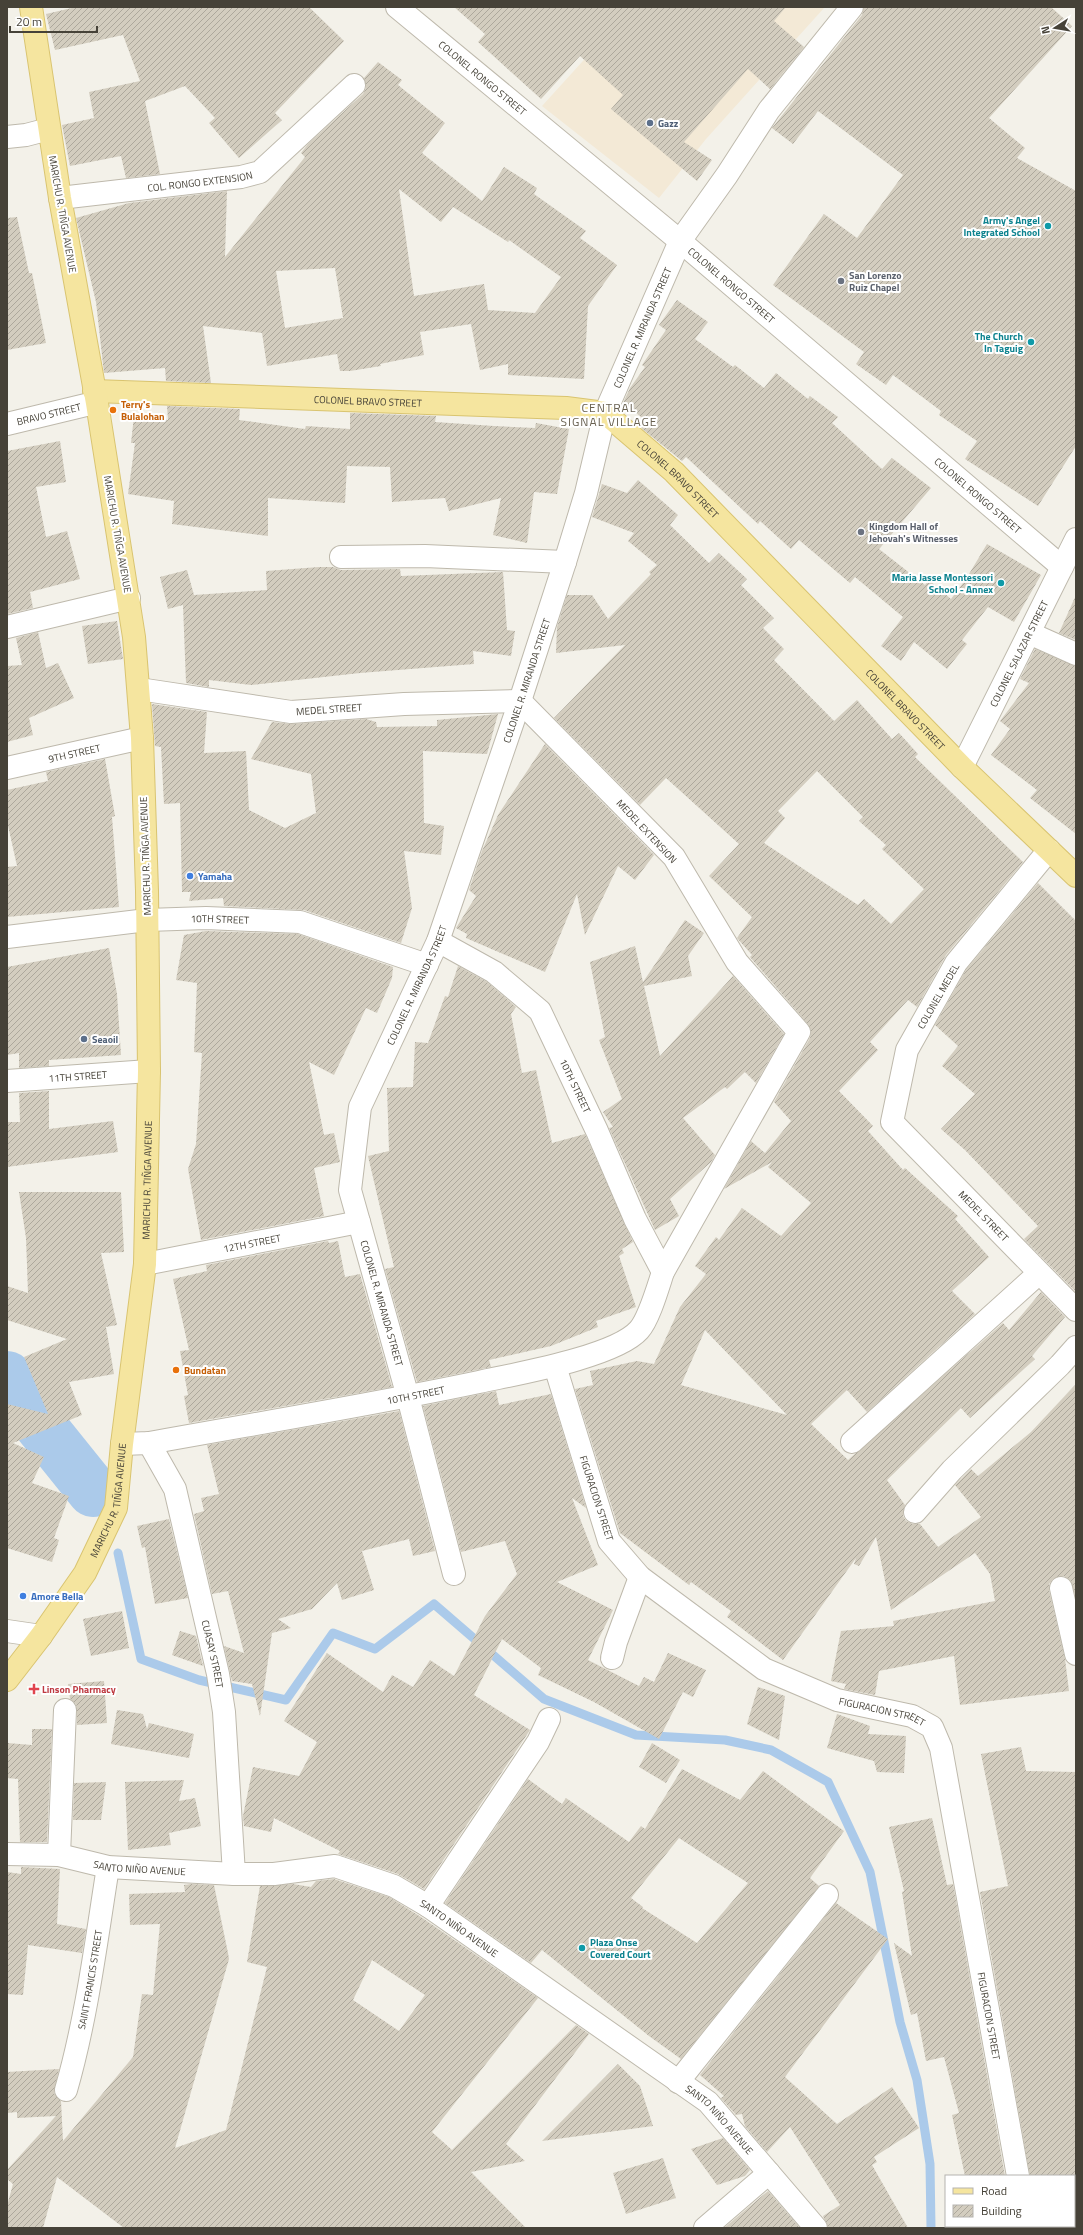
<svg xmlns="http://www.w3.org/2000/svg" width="1083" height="2235" font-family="'Titillium Web',sans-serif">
<defs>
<pattern id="building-hatch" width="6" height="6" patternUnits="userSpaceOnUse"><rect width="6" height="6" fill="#d3cdbf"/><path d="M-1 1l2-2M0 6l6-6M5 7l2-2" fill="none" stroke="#ada89c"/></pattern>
</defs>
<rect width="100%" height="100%" fill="#f3f1e9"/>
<path fill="#f3e9d6" d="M632,7l192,1 -118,131 -47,59 -117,-92z"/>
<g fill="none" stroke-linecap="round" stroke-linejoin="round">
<path stroke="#abcaea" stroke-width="9" d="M118,1553l23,106 58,21 87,20 47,-67 42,16 59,-45 110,95 92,36 89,5 46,10 57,32 42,90 30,150 17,58 13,84 1,64"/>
<path stroke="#abcaea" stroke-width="52" d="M7,1377l8,17 78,97"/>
</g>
<g fill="url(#building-hatch)" fill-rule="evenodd">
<path d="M76,7h233l35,34 -69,72 7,7 -43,38 -30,-35 6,-5 -30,-32 -40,15 15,73 -34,4 -5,-22 -51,10 -8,-41 32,-7 -5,-26 51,-11 -17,-46 -68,15 -9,-36z"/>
<path d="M454,7h332l-12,14 30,26 -34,42 -22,-20 -64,73 28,18 -15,21 -86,-72 12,-14 -43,-39 -39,43 -63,-57 7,-8z"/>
<path d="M864,7h187l21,19 -83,92 36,30 -8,10 59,33v255l-38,60 -73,-47 12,-18 -38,-26 2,-4 -48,-36 -7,10 -30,-21 8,-12 -91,-67 51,-71 33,24 46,-63 -85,-64 -25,33 -21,-16 90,-113z"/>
<path d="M378,62l24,18 -4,5 47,38 -23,30 60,48 22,-34 33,21 -3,6 52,37 -6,7 37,27 -29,41 -4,73 -76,-4v-11l-28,6 -9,-46 -51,8 4,23 -44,9 1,2 -31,5h-10l-3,-17 -70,12 -5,-33 -59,-7 8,57 -45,-2 -1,-13 -61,5 -8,-71 -20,-84 53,-15 98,-12 -2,66 80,-100 -4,-4 7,-9 55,-50 3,-6 -2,-10zM399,189l42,33 12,-15 55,35 1,-2 52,37 -26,36 -47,-3 -4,-26 -70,12zM335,268l8,50 -58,10 -9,-57z"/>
<path d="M17,217l12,56h3l14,70 -39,7v-132z"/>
<path d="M677,300l31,22 -13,17 38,28 2,-2 29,23 12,-15 32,26 2,-3 28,21 -6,6 50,46 10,-11 39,30 -52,61 46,36 4,-5 22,19 15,-20 21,-35 54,31 -27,47 -26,-15 -26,33 5,4 -20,25 -33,-27 -13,19 -20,-15 22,-29 -48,-40 -5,6 -51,-43 -8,9 -31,-28 -2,3 -72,-67 -4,4 -42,-34 5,-7 -22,-17 7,-15 15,-21 -3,-2 24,-35 -7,-5z"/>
<path d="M167,406l73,3 -1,11 66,9 1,-3 44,3v-16l86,3 -1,6 59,4 41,2 1,-5 33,6 -12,65 -23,-2 -7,51 -34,-8 8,-37 -52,13 -4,-13 -53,4 -2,-35 -43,-1 -2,37 -77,-5v38l-96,-12 2,-23 -46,-7 7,-51h-4l3,-27 34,4z"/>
<path d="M60,441l6,41 -30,5 10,50 21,-6 13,48 -50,13 3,16 -26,6v-163z"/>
<path d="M638,480l40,35 -8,10 39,38 10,-10 28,26 -6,6 33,33 -11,10 21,21 -10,11 60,61 23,-21 35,39 7,-6 19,21 -3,3 108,105 -77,93 -29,52 -9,-7 -38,42 8,8 -39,41 34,35 -5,5 35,39 2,-2 53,48 -3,3 34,38 -37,34 23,23 -108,98 -20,-22 -36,34 37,36 155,-137 6,7 32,-38 24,25 -33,39 3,3 -65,59 -9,-10 -74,72 18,25 -2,11 3,5 7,3h7l18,23 43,-30 -26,-32 16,-16 7,7 53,-44 45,-48v214l-6,-18 -6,-4 -11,3 -4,5v6l16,69 4,32 -109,14 -6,-49 -75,15 -4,24 -31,-6 2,-5 -15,-3 10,-50 53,-5 -1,-5 102,-20 -5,-27 -15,-21 -84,57 -15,-73 -17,29 -5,-2 2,-6 -73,102 -56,-43 4,-6 -40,-29 -2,3 -69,-52 -45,-144 18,-4 -3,-14 47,-10 17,3 26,-57 26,-33 -11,-8 21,-29 3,3 23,-32 39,28 30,-33 -43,-36 4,-5 -48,27 27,-48 14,12 26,-32 -17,-19 36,-64 1,-7 -3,-7 -58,-67 2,-2 -15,-17 15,-21 -43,-41 30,-32 -73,-66 -26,27 -86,-87 71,-73 -69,8 1,-26 10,-32h25l16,24 43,-45 -2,-2 8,-7 -29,-24 6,-8 -42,-16 10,-33 25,9zM817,771l46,46 -4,4 27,24 -4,4 42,40 -33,35 -27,-25 -6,6 -94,-62 21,-25 -7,-7zM705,1330l82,85 -106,-30z"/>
<path d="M319,567h14l8,3 59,-1 1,7 102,-4 4,58 8,1 -4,25 -38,-5 1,13 -114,9 -109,12 -42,-5v7l-23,-4 -3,-78 -15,4 -8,-32 27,-7 7,25 73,-5 -1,-19z"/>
<path d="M1076,595v45l-17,-7z"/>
<path d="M117,621l6,38 -35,5 -6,-38z"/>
<path d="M38,632l8,36 12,-5 16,35 -45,20 4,17 -26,7v-76l15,-1 -6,-27z"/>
<path d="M1035,649l41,17v168l-46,-36 7,-8 -46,-35 19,-26 -10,-8 29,-38 -9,-4z"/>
<path d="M152,704l55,8 -3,41 42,-2 3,59 36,18 31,-15 -5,-39 -60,-15 21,-37 20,2 74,-5 10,3 1,5 60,-1v-6l61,-6 -11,40 -64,-3 1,72 20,3 -3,29 -37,-4 8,57 -11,35 -97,-33 -80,-4 -1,-8 -34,3 2,-9h-9l-2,-89 -16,1 -3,-57 -6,-1z"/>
<path d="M545,744l109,111 -19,25 -17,-14 -33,69 -8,-41 -32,78 -79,-34 1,-4 -11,-6 20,-32 -7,-6 13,-39 16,-36z"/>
<path d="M105,759l10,57 -3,1 7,90 -112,10v-50l10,-1 -10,-45v-31l41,-9 -2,-9z"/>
<path d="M1038,883l38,38v371l-52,-53 14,-13 -73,-76 -24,-21 34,-35 -33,-28 16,-20 -23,-21 31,-55z"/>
<path d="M685,920l19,13 -16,23 4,20 -48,10 16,70 73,-80 51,58 -28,49 -11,-11 -18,17 -2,-2 -42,31 32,37 -4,7 -41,37 9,17 -24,14 -46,-102 4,-1 -10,-15 19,-13 -23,-59 6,-3 -15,-75 45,-16 8,36z"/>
<path d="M206,931l92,3 95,33 -1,11 -15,35 -11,-5 -32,67 -25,-13 15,73 10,-2 6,29 -26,6 10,48 -123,24 -13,-71 8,-25 6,-91 -8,-1 3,-69 -21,-3 8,-45z"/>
<path d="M109,948l8,46 4,61 -72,5v6l-30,2v-15l-12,2v-88z"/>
<path d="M458,966l29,16 29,25 -5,7 11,59 14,-3 16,73 33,-9 48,108 -11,7 2,4 -5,3 17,51 -40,14 2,6 -47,19 -62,14 2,7 -74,15 -32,-113 9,-2 -26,-111 21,-5 -2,-63 26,-1 2,-45 13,1 17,-47 3,1z"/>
<path d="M49,1091v38l64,-8 5,31 -111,15v-45h13l-1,-29z"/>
<path d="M19,1192h102l3,60 -23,1 16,72 -11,2 8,47 -45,8 13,33 -69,28 31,14 -12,26 37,13 -15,42 5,2 -7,22 -45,-14v-144l41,10 -24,-57 43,-18 -60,-19v-34l21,7 -2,-55z"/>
<path d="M328,1241l1,2 9,-2 7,36 15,-3 32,113 -203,36 -5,-27 4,-1 -8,-44 9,-1 -16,-71 34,-8 -1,-6z"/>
<path d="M496,1391l3,14 52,-11 35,114 -14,-10 26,67 -41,17 56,28 -25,50 51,26 5,-9 10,5 14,-29 38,17 -13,27 -10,-5 -24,47 -65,-37 -56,-27 3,-7 -39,-29 -28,56 56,35 -106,159 -26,-15 -60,-20 2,-3 -66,-33 -3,14 -27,-6 -1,-10 10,-49 46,9 18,-34 -33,-21 43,-68 56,39 9,-17 21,12 17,-27 24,16 31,-60 32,-42 -12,-33 -44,11 -38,-146z"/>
<path d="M399,1411l36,140 -22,5 -4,-17 -47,12 12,39 -32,10 -5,-17 -25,26 -34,10 13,9 -19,5 -12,83 -8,-32 -20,-3 -8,-35 20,7 -16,-62 -16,3 -18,-80 10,-3 -3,-13 18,-4 -12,-49z"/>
<path d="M169,1519l19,79 -33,6 -10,-57 -3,1 -5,-22z"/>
<path d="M122,1611l7,37 -38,8 -8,-37z"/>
<path d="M180,1631l16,5 7,30 -31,-11z"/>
<path d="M104,1681l3,42 -30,2v-15l-1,-6 -6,-5 -2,-15z"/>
<path d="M758,1687l27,9 -6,44 -32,-16z"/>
<path d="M117,1710l26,4 4,15 2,-6 45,11 -5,24 -78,-14z"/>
<path d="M837,1714l33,12 -2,8 38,2 -2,37 -27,-1 -3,-11 -47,-13z"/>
<path d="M32,1729h20l-5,113h-27l-2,-63 -11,-1v-35l25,2z"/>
<path d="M652,1743l28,17 -14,23 -27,-16z"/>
<path d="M1021,1747l5,24 50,1v404h-46l-50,-284 28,-6 -27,-132z"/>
<path d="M682,1769l58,31 23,-29 81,60 -34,47 9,8 -138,173 -32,-23 -107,-86 -11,13 -86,-60 83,-124 34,25 4,-6 63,44 12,-16 4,3zM679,1838l69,45 -51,60 -55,-35 1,-1 -12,-9z"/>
<path d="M184,1780l-5,21 16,-3 6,28 -32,7 2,12 -43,5 -3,-68z"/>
<path d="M106,1782l-5,38h-28l1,-37z"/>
<path d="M932,1818l15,67 6,-1 52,292h-40l-13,-61 7,-2 -15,-56 -18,4 -9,-48 -6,2 -17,-72 18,13 -10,-64 2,-1 -15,-64z"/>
<path d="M21,1867l39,2 -3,55 29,5 -4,24 -54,-8 -5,50 -16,-1v-122l14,2z"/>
<path d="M334,1879l55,18 32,20 117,81 -106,134 20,18 124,-125 13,9 -83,110 19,17 -54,11 55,56h-402l-67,-51 -14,51h-36v-22l6,-22 -6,-5v-9l49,-54 -39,2v-6l-10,1v-41l52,-3 -5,24 7,8 2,40 70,-84 9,-63 11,1 7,-71 -30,1 -1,-31 56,-2 -1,-7 7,-1 23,1 14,68 1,6 -54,189 51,-18 41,-163 -20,-5 13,-76 33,-2 18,3 5,-6zM372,1960l53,35 -26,36 -46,-31z"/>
<path d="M836,1903l52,36 -103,138 52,47 55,-37 27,41 -45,29 3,5 -5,3 36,63h-80l-5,-12 17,-11 -50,-78 -23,25 -22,-26 -3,-12 -6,1 -15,-17 3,-2 -24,-21z"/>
<path d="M618,2064l22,22 13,40 -111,15z"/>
<path d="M723,2138l27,32 -5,6 -28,9 -26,-36z"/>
<path d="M663,2158l13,40 -50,16 -13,-41z"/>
<path d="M768,2191l32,37h-76z"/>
</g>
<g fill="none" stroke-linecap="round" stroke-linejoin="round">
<g stroke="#beb9ac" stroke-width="24">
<g id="minor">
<path id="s1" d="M397,7l283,234 382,326"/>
<path d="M7,137l19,-2 23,-6"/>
<path id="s2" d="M60,198l181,-21 19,-5 94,-87"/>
<path id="s3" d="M7,424l83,-20"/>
<path d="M341,557l84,-1 140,6"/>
<path d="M7,627l122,-29"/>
<path d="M1029,633l47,21"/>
<path id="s4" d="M962,767l114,-228"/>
<path id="s5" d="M7,768l135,-30"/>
<path id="s6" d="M1049,850l-93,113 -49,87 -15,72 184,188"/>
<path id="s7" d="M7,937l140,-17 59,-2 94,4 127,43"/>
<path id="s8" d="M438,941l56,31 46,39 57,120 38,88 28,53"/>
<path id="s9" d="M7,1081l142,-10"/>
<path id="s10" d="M145,1264l214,-42"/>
<path id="s11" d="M555,1366l54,175 31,36 124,92 73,31 75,16 20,11 9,21 77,428"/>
<path d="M852,1442l186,-168"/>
<path id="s12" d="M149,1443l26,46 43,185 6,38 10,162"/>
<path id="s13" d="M122,1444l27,-1c110,-20 221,-38 330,-61 36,-8 136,-25 160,-52 10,-11 19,-43 24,-58l136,-240 -62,-70 -63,-105 -154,-156 -116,3 -113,8 -152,-23"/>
<path d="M915,1512l37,-42 108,-105 16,-18"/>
<path id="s14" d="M454,1574l-46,-177 -58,-207 10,-83 78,-166 82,-240 45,-139 21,-69 19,-80 75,-172 47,-66 42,-65 83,-103"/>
<path d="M1061,1588l15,66"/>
<path d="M7,1631l34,5"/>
<path d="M612,1658l4,-16 24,-65"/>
<path id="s15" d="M7,1854l52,1 49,12 126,7h40l61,-8 59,20 34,20 280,196 108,126"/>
<path d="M59,1855l6,-145"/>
<path d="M428,1906l110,-164 11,-23"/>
<path d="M678,2082l149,-187"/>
<path id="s16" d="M66,2090c21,-73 30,-148 42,-223"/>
<path d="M1027,2226l1,2"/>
<path d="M705,2228l64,-55"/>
</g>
</g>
<g stroke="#d9c470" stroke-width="24">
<g id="major">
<path id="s17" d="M94,391l472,17 39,5 69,59 288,295 114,109"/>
<path id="s18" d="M7,1680l34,-44 44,-63 31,-65 6,-64 23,-180 4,-193 -2,-180 -5,-153 -8,-101 -37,-234 -37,-205 -29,-191"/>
</g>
</g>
<use href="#minor" stroke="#fff" stroke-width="22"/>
<use href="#major" stroke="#f5e59f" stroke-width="22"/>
</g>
<g fill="#5c6f8a" stroke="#fff" stroke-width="1.5">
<circle cx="650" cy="123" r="4"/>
<circle cx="84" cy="1039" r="4"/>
</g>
<g fill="#0f9aa8" stroke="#fff" stroke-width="1.5">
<circle cx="1048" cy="226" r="4"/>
<circle cx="1031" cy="342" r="4"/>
<circle cx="1001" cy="583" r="4"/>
<circle cx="582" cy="1948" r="4"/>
</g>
<g fill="#6b7280" stroke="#fff" stroke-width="1.5">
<circle cx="841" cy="281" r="4"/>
<circle cx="861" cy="532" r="4"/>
</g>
<g fill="#e8710a" stroke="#fff" stroke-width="1.5">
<circle cx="113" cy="410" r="4"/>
<circle cx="176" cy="1370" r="4"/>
</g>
<g fill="#3f7fe0" stroke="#fff" stroke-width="1.5">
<circle cx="190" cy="876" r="4"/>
<circle cx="23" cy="1596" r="4"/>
</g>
<path fill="#e0444e" stroke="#fff" stroke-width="1.5" d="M32 1683h4v4h4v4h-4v4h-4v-4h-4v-4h4z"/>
<g text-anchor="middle" stroke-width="4" stroke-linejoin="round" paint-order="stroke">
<g font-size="10" fill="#464238" stroke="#fff">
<text dy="4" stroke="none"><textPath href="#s1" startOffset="111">COLONEL RONGO STREET</textPath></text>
<text dy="4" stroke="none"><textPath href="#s2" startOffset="141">COL. RONGO EXTENSION</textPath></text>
<text transform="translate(63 214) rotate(80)" y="4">MARICHU R. TIÑGA AVENUE</text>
<text dy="4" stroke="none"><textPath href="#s1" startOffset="435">COLONEL RONGO STREET</textPath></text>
<text dy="4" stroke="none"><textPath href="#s14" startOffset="1312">COLONEL R. MIRANDA STREET</textPath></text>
<text dy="4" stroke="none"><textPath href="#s17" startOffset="274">COLONEL BRAVO STREET</textPath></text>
<text dy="4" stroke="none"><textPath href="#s3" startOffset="43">BRAVO STREET</textPath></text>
<text dy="4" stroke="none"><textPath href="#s17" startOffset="610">COLONEL BRAVO STREET</textPath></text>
<text dy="4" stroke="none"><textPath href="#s1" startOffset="759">COLONEL RONGO STREET</textPath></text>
<text transform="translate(118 534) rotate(80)" y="4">MARICHU R. TIÑGA AVENUE</text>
<text dy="4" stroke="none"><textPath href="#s4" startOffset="127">COLONEL SALAZAR STREET</textPath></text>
<text dy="4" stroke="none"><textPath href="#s14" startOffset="940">COLONEL R. MIRANDA STREET</textPath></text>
<text transform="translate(329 709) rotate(-4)" y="4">MEDEL STREET</text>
<text dy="4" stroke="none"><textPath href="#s17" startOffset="934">COLONEL BRAVO STREET</textPath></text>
<text dy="4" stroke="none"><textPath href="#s5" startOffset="69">9TH STREET</textPath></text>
<text transform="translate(647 831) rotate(47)" y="4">MEDEL EXTENSION</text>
<text transform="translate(145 856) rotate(-92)" y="4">MARICHU R. TIÑGA AVENUE</text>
<text dy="4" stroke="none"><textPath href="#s7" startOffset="214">10TH STREET</textPath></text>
<text dy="4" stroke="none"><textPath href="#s14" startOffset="616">COLONEL R. MIRANDA STREET</textPath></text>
<text transform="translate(938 996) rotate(-60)" y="4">COLONEL MEDEL</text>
<text dy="4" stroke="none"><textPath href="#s9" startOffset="71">11TH STREET</textPath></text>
<text dy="4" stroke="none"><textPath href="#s8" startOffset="207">10TH STREET</textPath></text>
<text dy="4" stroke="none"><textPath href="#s18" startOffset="534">MARICHU R. TIÑGA AVENUE</textPath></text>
<text dy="4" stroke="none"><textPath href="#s6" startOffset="451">MEDEL STREET</textPath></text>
<text dy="4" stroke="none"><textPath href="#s10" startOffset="109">12TH STREET</textPath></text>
<text transform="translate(382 1303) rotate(74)" y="4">COLONEL R. MIRANDA STREET</text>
<text dy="4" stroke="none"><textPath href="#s13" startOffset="298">10TH STREET</textPath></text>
<text transform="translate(597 1498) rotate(72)" y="4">FIGURACION STREET</text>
<text dy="4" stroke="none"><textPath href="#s18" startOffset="210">MARICHU R. TIÑGA AVENUE</textPath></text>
<text dy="4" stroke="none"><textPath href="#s12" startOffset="222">CUASAY STREET</textPath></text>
<text dy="4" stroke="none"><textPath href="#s11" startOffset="511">FIGURACION STREET</textPath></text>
<text dy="4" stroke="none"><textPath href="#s15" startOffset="134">SANTO NIÑO AVENUE</textPath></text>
<text dy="4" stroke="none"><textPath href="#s15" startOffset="470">SANTO NIÑO AVENUE</textPath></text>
<text dy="4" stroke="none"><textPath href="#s16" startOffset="113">SAINT FRANCIS STREET</textPath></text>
<text dy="4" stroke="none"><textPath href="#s11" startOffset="859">FIGURACION STREET</textPath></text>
<text dy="4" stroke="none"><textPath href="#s15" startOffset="794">SANTO NIÑO AVENUE</textPath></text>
</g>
<g font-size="10" font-weight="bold" fill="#4e5e75" stroke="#fff" text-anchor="start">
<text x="658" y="127">Gazz</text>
<text x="92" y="1043">Seaoil</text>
</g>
<g font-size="10" font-weight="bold" fill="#0d838f" stroke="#fff" text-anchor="end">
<text x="1040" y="224">Army's Angel<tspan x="1040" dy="12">Integrated School</tspan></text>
<text x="1023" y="340">The Church<tspan x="1023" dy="12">In Taguig</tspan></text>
<text x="993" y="581">Maria Jasse Montessori<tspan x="993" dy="12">School - Annex</tspan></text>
<text x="590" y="1946" text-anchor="start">Plaza Onse<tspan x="590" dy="12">Covered Court</tspan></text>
</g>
<g font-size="10" font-weight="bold" fill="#5b616d" stroke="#fff" text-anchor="start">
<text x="849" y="279">San Lorenzo<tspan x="849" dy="12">Ruiz Chapel</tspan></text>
<text x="869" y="530">Kingdom Hall of<tspan x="869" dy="12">Jehovah's Witnesses</tspan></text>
</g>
<g font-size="10" font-weight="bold" fill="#c56008" stroke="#fff" text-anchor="start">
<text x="121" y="408">Terry's<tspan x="121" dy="12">Bulalohan</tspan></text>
<text x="184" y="1374">Bundatan</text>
</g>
<g font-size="10" font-weight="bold" fill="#366cbe" stroke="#fff" text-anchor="start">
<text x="198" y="880">Yamaha</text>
<text x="31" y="1600">Amore Bella</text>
</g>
<g font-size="10" font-weight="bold" fill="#be3a42" stroke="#fff" text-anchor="start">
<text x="42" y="1693">Linson Pharmacy</text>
</g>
<g font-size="12" letter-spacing="1" fill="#686050" stroke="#fff">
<text x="609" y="412">CENTRAL<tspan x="609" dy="14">SIGNAL VILLAGE</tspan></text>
</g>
</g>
<rect width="1083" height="2235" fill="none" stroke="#464238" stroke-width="16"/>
<rect x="945" y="2175" width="130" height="52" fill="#ffffff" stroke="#b5b3af"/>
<rect x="953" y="2188" width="20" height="6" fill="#f5e59f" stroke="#b5b3af"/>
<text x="981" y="2195" font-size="12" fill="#464238">Road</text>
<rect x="953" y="2205" width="20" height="12" fill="url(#building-hatch)" stroke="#b5b3af"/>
<text x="981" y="2215" font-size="12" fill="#464238">Building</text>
<g transform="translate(1055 28) rotate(258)" stroke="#ffffff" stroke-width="3" paint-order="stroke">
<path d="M0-3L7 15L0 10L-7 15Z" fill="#464238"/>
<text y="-6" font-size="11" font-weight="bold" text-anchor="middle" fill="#464238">N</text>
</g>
<path d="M10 26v6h87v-6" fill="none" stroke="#464238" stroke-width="2"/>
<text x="16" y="26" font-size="12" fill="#464238" stroke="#ffffff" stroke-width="3" paint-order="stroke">20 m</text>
</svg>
